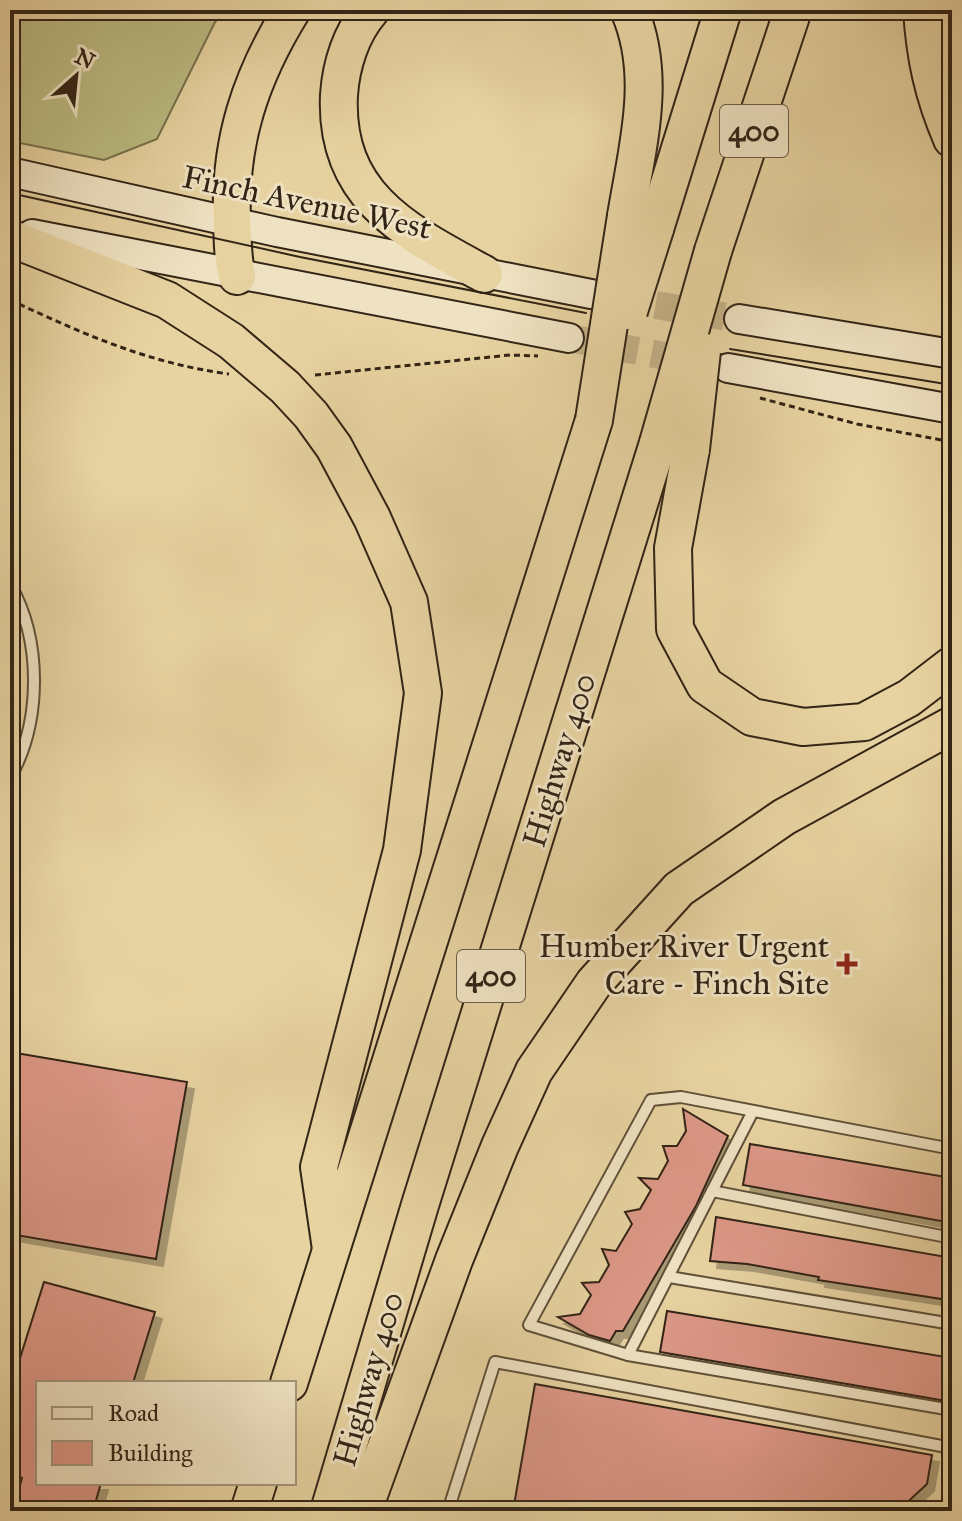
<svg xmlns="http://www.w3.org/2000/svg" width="962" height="1521" font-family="'IM FELL Great Primer',serif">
<defs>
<filter id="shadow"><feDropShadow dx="7" dy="7" stdDeviation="0" flood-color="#0004"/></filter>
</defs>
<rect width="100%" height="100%" fill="#e7d3a1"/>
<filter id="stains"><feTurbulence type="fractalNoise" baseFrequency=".0025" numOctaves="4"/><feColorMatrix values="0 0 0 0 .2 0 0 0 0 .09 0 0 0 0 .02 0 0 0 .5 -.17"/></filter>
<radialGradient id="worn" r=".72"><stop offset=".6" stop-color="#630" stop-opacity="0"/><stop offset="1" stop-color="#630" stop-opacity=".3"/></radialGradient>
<path fill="#bbbb81" stroke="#76704c" stroke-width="2" d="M10,10h217l-12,12 -58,117 -53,21 -94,-19z"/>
<g fill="#dd9887" stroke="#322416" stroke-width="2" filter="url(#shadow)">
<path d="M10,1052l177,30 -31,177 -146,-25z"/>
<path d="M683,1109l45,27 -32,70 -73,125h-7l-6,10 -21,-6 -31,-18 22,-3 11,-19 -9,-12 17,-1 10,-17 -7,-16 14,2 16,-27 -7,-12 15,-3 11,-19 -12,-12 19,1 10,-18 -5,-15h14l9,-15z"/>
<path d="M750,1144l202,34v45l-209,-38z"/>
<path d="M716,1217l236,41 -4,42 -130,-20 1,-3 -72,-13 -37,-3z"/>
<path d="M44,1282l111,30 -22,71h-95v100h63l-8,28h-43l-34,-11 6,-22 -12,-4v-84z"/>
<path d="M667,1311l285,47v44l-292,-50z"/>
<path d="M535,1384l397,71 -5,29 -29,27h-385z"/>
</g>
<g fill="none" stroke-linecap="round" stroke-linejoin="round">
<g stroke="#c3b085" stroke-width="28" stroke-dasharray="28 14" stroke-linecap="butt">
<path d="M614,298l125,21"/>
<path d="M569,338l133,25"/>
</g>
<g stroke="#5f5039" stroke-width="14">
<g id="service">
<path d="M10,584c32,56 32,137 0,194"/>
<path d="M952,1149l-271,-52 -30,3 -122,225 99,30 324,55"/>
<path d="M712,1191l240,47"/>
<path d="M669,1277l283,47"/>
<path d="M628,1355l124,-242"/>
<path d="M448,1511l47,-149 457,86"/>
</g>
</g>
<g stroke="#322416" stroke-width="32">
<g id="secondary">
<path d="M10,172l267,60 314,62"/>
<path d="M32,234l537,104"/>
<path d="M739,319l213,35"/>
<path d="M728,368l224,41"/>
</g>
</g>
<g stroke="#322416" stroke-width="40">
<g id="motorway">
<path d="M371,10c-20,23 -30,55 -32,85 -5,102 68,137 145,179"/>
<path d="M922,10c3,47 11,85 30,129"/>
<path d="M626,216c11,-68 32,-140 3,-206"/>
<path d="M655,229l68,-219"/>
<path d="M10,238l157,62 64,41 54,46 26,28 23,32 38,71 37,84 14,91 -21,157 -83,317 12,82"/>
<path d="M713,251l80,-241"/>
<path d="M237,276c-5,-19 -4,-34 -5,-55 -3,-79 18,-143 60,-211"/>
<path d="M691,449l-18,99 2,81 30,56 47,32 51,10 61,-5 45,-24 43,-33"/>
<path d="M289,1383l305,-963"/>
<path d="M249,1511l9,-28"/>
<path d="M329,1511l91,-306 238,-762"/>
<path d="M363,1511l91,-251 46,-114 34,-75 60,-88 85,-94 105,-72 168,-92"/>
</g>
</g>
<g stroke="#322416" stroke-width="3" stroke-dasharray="6 4" stroke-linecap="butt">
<path d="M10,300c74,34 137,63 219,74"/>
<path d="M315,375l195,-20 28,1"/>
<path d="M760,398l97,26 95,18"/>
</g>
<use href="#service" stroke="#efe2c2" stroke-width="10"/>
<use href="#secondary" stroke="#efe2c2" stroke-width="28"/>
<use href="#motorway" stroke="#e7d3a1" stroke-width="36"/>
<g stroke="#322416" stroke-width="2">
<path d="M10,193l290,64 286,56"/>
<path d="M730,349l222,36"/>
</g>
<g stroke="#322416" stroke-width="40" stroke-linecap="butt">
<g id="motorway-bridge">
<path d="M629,311l26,-82"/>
<path d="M594,420l32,-204"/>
<path d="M658,443l55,-192"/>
<path d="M691,449l11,-98"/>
</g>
</g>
<use href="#motorway-bridge" stroke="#e7d3a1" stroke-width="36"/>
</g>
<path fill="#8f2418" stroke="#efe2c2" stroke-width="3" d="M843 952h8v8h8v8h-8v8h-8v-8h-8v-8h8z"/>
<g text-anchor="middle" stroke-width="6" stroke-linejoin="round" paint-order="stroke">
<g fill="#efe2c2" stroke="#6b5d4a" stroke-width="2">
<rect x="720" y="105" width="68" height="52" rx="6"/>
<rect x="457" y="950" width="68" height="52" rx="6"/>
</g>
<g font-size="30" font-weight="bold" fill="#322416">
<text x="754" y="141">400</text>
<text x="491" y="986">400</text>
</g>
<g font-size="32" fill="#322416" stroke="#efe2c2">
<text transform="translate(307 202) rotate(12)" y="11">Finch Avenue West</text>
<text transform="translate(559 760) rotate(-73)" y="11">Highway 400</text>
<text transform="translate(368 1379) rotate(-74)" y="11">Highway 400</text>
</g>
<g font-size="32" fill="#322416" stroke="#efe2c2" text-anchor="end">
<text x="829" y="957">Humber River Urgent<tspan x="829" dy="37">Care - Finch Site</tspan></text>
</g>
</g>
<rect width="962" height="1521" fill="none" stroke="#e7d3a1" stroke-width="40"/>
<rect x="12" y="12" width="938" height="1497" fill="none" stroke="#322416" stroke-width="4"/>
<rect x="20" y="20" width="922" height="1481" fill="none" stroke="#322416" stroke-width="2"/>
<rect x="36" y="1381" width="260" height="104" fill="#efe2c2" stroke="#a3967d" stroke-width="2"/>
<rect x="52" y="1407" width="40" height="12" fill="#efe2c2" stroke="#a3967d" stroke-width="2"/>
<text x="108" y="1421" font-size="24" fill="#322416">Road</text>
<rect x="52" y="1441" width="40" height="24" fill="#dd9887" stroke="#a3967d" stroke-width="2"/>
<text x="108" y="1461" font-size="24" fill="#322416">Building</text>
<g transform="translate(76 76) rotate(27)" stroke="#efe2c2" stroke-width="6" paint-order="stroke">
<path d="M0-6L14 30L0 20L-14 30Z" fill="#322416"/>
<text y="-12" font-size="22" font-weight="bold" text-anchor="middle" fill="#322416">N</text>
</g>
<rect width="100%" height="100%" filter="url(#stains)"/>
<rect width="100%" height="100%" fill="url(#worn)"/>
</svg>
